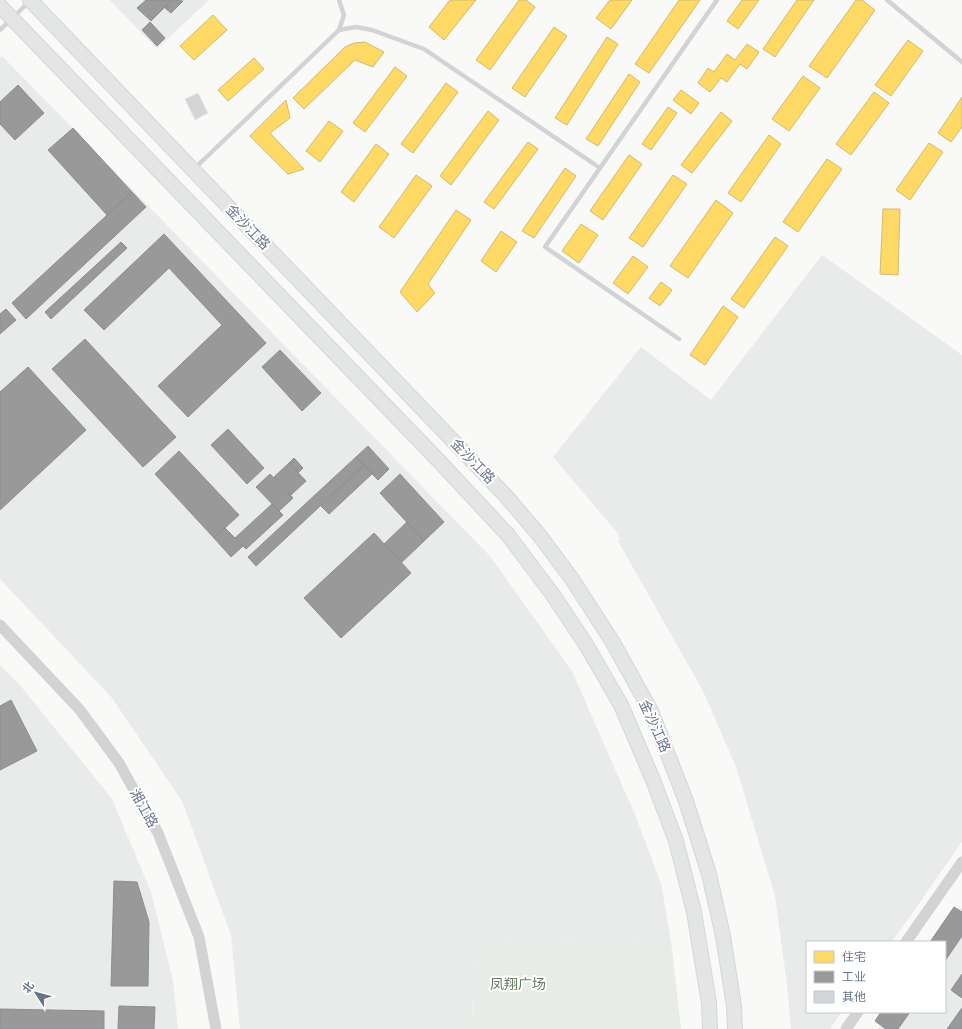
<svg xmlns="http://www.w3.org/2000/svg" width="962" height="1029" font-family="Commissioner,'Noto Sans SC',sans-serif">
<rect width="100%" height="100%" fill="#f9f9f8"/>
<g fill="#e9eaea">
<path d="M110,0h99l-52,49z"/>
<path d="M2,56l488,500 82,115 64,146 25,66 10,58 -197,-3 -2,91h-232l-9,-94 -49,-134 -70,-103 -112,-119v-521z"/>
<path d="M822,255l140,100v487l-70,100h-85v70h35l-12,17h-39l-4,-44 -12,-89 -39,-129 -33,-76 -85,-150 2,-3 -4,-7 -63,-74 88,-110 70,53z"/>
<path d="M0,665l19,19 93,115 39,93 22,89 5,48h-178z"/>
<path d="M962,907v122h-84l12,-17h55v-70h-7z"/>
</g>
<path fill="#e8ece6" d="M474,938l197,3 10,88h-209z"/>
<g fill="#ffd966" stroke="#d1bb71">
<path d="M450,0h26l-32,40 -15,-13z"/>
<path d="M519,0h7l9,7 -45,63 -14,-10z"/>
<path d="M610,0h22l-21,29 -15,-11z"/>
<path d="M679,0h21l-51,73 -14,-9z"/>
<path d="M742,0h17l-21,29 -11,-8z"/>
<path d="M797,0h17l-39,57 -12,-8z"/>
<path d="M856,0h6l13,10 -48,68 -18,-12z"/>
<path d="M213,15l14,15 -33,30 -14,-14z"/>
<path d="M554,27l13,9 -42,61 -13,-9z"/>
<path d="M607,37l11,7 -51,81 -12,-7z"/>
<path d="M908,40l15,11 -32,45 -16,-11z"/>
<path d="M365,42l19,10 -11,15 -18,-7 -51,49 -11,-11 52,-51 9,-4z"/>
<path d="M747,44l12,8 -12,17 -7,-5 -13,18 -6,-4 -11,14 -12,-9 10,-15 6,4 13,-18 8,6z"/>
<path d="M254,58l10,11 -36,32 -10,-11z"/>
<path d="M395,67l12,9 -42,56 -12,-9z"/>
<path d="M629,74l11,8 -42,64 -12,-7z"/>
<path d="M803,76l17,12 -31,43 -17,-12z"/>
<path d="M446,83l12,9 -45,61 -12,-9z"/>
<path d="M681,90l18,13 -8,11 -18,-14z"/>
<path d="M874,92l15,11 -38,52 -15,-11z"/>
<path d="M962,97v30l-11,15 -13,-9z"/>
<path d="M286,100l4,18 -20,15 34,36 -16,5 -38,-38z"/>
<path d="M668,107l9,6 -26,37 -9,-6z"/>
<path d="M488,111l11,9 -48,65 -11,-9z"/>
<path d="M721,112l11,9 -40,52 -11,-8z"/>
<path d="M329,121l14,10 -23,31 -14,-11z"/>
<path d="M769,135l12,9 -40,58 -13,-9z"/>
<path d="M528,142l10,7 -44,60 -10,-7z"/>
<path d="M929,143l14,9 -33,48 -14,-10z"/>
<path d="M376,144l13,10 -35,48 -13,-10z"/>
<path d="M629,155l13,9 -39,56 -13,-9z"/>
<path d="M827,159l15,10 -44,63 -15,-10z"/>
<path d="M565,168l11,8 -42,62 -12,-7z"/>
<path d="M416,175l16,11 -38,52 -15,-11z"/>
<path d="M673,175l14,9 -44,63 -14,-9z"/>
<path d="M716,200l17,13 -45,65 -18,-12z"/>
<path d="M883,209h17l-2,66 -18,-1z"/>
<path d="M456,210l15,10 -43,64 7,9 -18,19 -17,-20z"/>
<path d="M581,224l17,11 -19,28 -17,-12z"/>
<path d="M501,231l16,11 -21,30 -15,-11z"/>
<path d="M775,237l13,9 -44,62 -13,-9z"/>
<path d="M633,256l15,11 -20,27 -15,-11z"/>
<path d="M661,282l11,8 -12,16 -11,-8z"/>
<path d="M723,306l15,11 -33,48 -15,-10z"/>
</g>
<g fill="#999" stroke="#8a8e94">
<path d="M146,0h26l-21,21 -14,-13z"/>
<path d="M172,0l11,1 -12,12 -6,-5z"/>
<path d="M150,22l15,16 -8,8 -15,-16z"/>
<path d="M18,85l26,28 -29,27 -15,-16v-22z"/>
<path d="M73,128l59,64 -25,23 -59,-65z"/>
<path d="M132,192l14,15 -120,112 -14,-16z"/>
<path d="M164,234l102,109 -78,74 -30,-31 64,-61 -53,-57 -65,62 -20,-20z"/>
<path d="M121,242l6,6 -76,71 -6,-7z"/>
<path d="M6,309l10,11 -16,14v-20z"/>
<path d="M85,339l91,98 -33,30 -91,-98z"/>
<path d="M280,350l41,43 -19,18 -40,-44z"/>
<path d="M28,367l58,63 -86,80v-118z"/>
<path d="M228,429l36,39 -17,16 -36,-39z"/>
<path d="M368,446l21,23 -11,11 -22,-23z"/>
<path d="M179,451l60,64 -25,23 -59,-64z"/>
<path d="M356,457l8,8 -108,101 -8,-9z"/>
<path d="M294,458l9,10 -5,5 -9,-10z"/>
<path d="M289,463l17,18 -15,14 -17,-18z"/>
<path d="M364,465l9,8 -44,41 -8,-8z"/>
<path d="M270,474l23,24 -14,13 -23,-24z"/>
<path d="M400,474l44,48 -20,19 -44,-48z"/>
<path d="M272,504l11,11 -37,34 -11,-11z"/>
<path d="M407,522l17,19 -23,22 -17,-19z"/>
<path d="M225,528l18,18 -12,11 -17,-19z"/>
<path d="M374,533l37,40 -70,65 -37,-40z"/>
<path d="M11,700l26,51 -37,19v-64z"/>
<path d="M114,881l23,1 12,40 -1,64h-37z"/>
<path d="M954,907l8,5v24l-17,25v-19h-15z"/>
<path d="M962,974v24l-11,-8z"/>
<path d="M119,1006l36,1 -1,22h-36z"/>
<path d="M962,1008v21h-15z"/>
<path d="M0,1009l104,2v18h-104z"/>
<path d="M881,1012h29l-12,17h-12l-11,-8z"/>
</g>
<path fill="#d3d4d5" stroke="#e8e8e8" d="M198,93l10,20 -13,7 -10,-21z"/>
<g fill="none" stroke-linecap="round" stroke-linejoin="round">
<g stroke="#d4d6d7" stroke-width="16">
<g id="primary">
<path d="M30,0l475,495 35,41 32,43 40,62 39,70 35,90 23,73 14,62 11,70 1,23"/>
<path d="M0,6l438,454 70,75 45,60 32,48 36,62 32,75 23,61 18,71 15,91 1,26"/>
</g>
</g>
<g stroke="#d2d3d4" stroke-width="4.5">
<path d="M887,0l75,62"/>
<path d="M0,30l29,-28"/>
<path d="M339,30l5,-15 -5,-15"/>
<path d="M195,168l144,-138 17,-3 16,3 52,19 176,119"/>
<path d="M679,339l-134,-92 172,-247"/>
</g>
<g stroke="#d2d3d4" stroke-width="11">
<path d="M0,625l80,85 39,53 39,70 41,104 17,92"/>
<path d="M906,942l56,-80"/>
<path d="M846,1029l12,-17"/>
</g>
<use href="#primary" stroke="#e4e5e5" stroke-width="14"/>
</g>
<g text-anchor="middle" stroke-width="4" stroke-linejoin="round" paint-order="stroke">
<g font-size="14" fill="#67758a" stroke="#fff">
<text transform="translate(248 227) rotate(46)" y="5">金沙江路</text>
<text transform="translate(473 461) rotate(46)" y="5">金沙江路</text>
<text transform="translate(655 726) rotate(66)" y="5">金沙江路</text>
<text transform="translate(144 808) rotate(61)" y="5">湘江路</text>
</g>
<g font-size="14" fill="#647a62" stroke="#fff">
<text x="518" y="989">凤翔广场</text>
</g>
</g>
<rect x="806" y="941" width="140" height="72" fill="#ffffff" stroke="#c2c8d0"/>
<rect x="814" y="951" width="20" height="12" fill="#ffd966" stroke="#c2c8d0"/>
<text x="842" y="961" font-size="12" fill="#67758a">住宅</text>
<rect x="814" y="971" width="20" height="12" fill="#999999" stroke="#c2c8d0"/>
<text x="842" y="981" font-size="12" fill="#67758a">工业</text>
<rect x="814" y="991" width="20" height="12" fill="#d3d4d5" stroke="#c2c8d0"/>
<text x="842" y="1001" font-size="12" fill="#67758a">其他</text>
<g transform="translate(36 993) rotate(306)" stroke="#ffffff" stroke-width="3" paint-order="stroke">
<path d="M0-3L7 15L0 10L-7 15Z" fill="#67758a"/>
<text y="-6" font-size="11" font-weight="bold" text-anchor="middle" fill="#67758a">北</text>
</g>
</svg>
